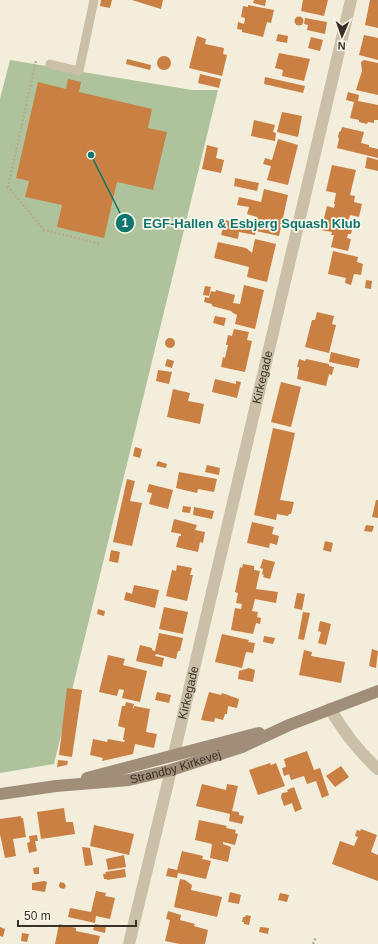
<svg xmlns="http://www.w3.org/2000/svg" width="378" height="944" font-family="Helvetica,sans-serif">
<rect width="100%" height="100%" fill="#f3eddc"/>
<path fill="#aec39b" d="M10,60l182,30h26l-164,674 -54,9v-674z"/>
<g fill="#ca7f43">
<path d="M101,0h11l-2,8 -10,-2z"/>
<path d="M132,0h31l-2,9z"/>
<path d="M254,0h12l-1,6 -12,-3z"/>
<path d="M303,0h25l-4,16 -23,-5z"/>
<path d="M370,0h8v28l-13,-3z"/>
<path d="M248,5l26,5 -3,13 -4,-1 -4,15 -21,-5v-2l-5,-1 1,-7 6,2 1,-6 -4,-1 2,-11 5,1z"/>
<circle cx="299" cy="21" r="4.5"/>
<path d="M305,18l22,4 -2,12 -18,-4 1,-5 -4,-1z"/>
<path d="M278,34l10,2 -1,7 -11,-2z"/>
<path d="M364,35l14,3v22l-19,-5z"/>
<path d="M197,36l9,3 -1,5 19,4 -1,6 4,1 -5,21 -33,-8z"/>
<path d="M311,37l12,3 -3,11 -12,-3z"/>
<path d="M279,53l31,6 -6,22 -22,-5 1,-6 -8,-2z"/>
<circle cx="164" cy="63" r="7"/>
<path d="M127,59l24,6 -1,5 -24,-6z"/>
<path d="M364,60l14,3v32l-22,-5 6,-19 -1,-9z"/>
<path d="M200,74l21,5 -2,9 -21,-5z"/>
<path d="M265,77l40,9 -2,7 -39,-9z"/>
<path d="M68,79l13,3 -2,10 73,17 -4,19 19,4 -14,58 -36,-8 -13,56 -47,-11 5,-22 -37,-8 4,-16 -13,-3 22,-96 28,7z"/>
<path d="M348,92l11,3 -1,6 20,4v15h-4v3l-6,-1 -1,2 -8,-2v-2l-9,-2 4,-16 -8,-2z"/>
<path d="M282,112l20,4 -4,21 -21,-5z"/>
<path d="M254,120l21,5 -2,7 3,1 -1,8 -24,-5z"/>
<path d="M342,127l22,5 -3,11 8,2v2l9,2v9l-41,-10 2,-9 -1,-2 1,-5 2,-1z"/>
<path d="M278,139l20,6 -10,40 -21,-5 4,-14 -8,-2 2,-6 7,2z"/>
<path d="M207,145l11,3 -2,10 8,2 -3,13 -19,-4z"/>
<path d="M367,157l11,3v11l-13,-3z"/>
<path d="M332,165l24,5 -6,25 5,1 -1,6 8,2 -3,13 -9,-2 -2,8 5,2 -2,9h-3l-1,4 4,1 -3,12 -17,-4 3,-12h-3l1,-3 -11,-2 6,-24 7,2 1,-4h-1l2,-11 -10,-2z"/>
<path d="M235,178l24,5 -2,8 -23,-5z"/>
<path d="M264,189l24,6 -9,41 -23,-5 -1,4 -16,-3 -1,7 -17,-4 4,-15 30,7 2,-10 -10,-3 2,-7 -12,-2 2,-8 22,5z"/>
<path d="M255,239l21,5 -9,38 -20,-5 2,-10 -35,-9 4,-16 28,6 6,5z"/>
<path d="M333,251l25,6 -1,5 6,2 -2,11 -7,-1 -3,11 -6,-2 1,-5 -18,-4z"/>
<path d="M366,280l6,1 -1,8 -6,-1z"/>
<path d="M244,285l20,5 -9,39 -20,-5 2,-9 -4,-2 -2,-2 -19,-5v-2l-8,-2 1,-5 4,1 2,-7 4,1 1,-2 19,5 -2,8 7,1z"/>
<path d="M205,286l6,1 -2,9 -6,-1z"/>
<path d="M317,312l17,4 -2,8 4,1 -7,28 -24,-6 7,-27h3z"/>
<path d="M215,316l11,2 -2,8 -11,-3z"/>
<path d="M234,329l15,3 -2,8 5,1 -7,31 -24,-5 2,-10 2,1 3,-13h-2l2,-10 4,1z"/>
<circle cx="170" cy="343" r="5"/>
<path d="M331,352l29,7 -2,9 -29,-6z"/>
<path d="M167,359l7,2 -2,7 -7,-2z"/>
<path d="M299,359l6,2 1,-2 23,5v2l5,1 -2,8 -3,-1 -3,12 -29,-7 2,-12h-2z"/>
<path d="M158,370l14,2 -3,12 -13,-3z"/>
<path d="M215,379l21,5v-3l5,1 -4,16 -25,-6z"/>
<path d="M281,382l20,5 -10,40 -20,-5z"/>
<path d="M173,389l17,4 -2,8 16,3 -4,20 -33,-7z"/>
<path d="M273,428l22,5 -15,67 14,2 -3,12h-2l-1,2 -11,-2 -1,6 -22,-5z"/>
<path d="M135,447l7,2 -2,9 -7,-2z"/>
<path d="M158,461l9,3 -1,4 -10,-2z"/>
<path d="M207,465l13,3 -1,7 -14,-3z"/>
<path d="M179,472l38,7 -3,13 -16,-3 -1,4 -21,-5z"/>
<path d="M127,479l8,2 -5,20 12,2 -10,43 -19,-4z"/>
<path d="M149,484l24,6 -5,19 -19,-5 3,-11 -5,-1z"/>
<path d="M376,500h2v18l-6,-1z"/>
<path d="M183,506l8,1 -1,6 -8,-1z"/>
<path d="M194,507l20,4 -2,8 -19,-4z"/>
<path d="M174,519l23,6 -2,5 10,2 -2,11 -3,-1 -2,10 -22,-5 3,-11h2v-2l-10,-2z"/>
<path d="M252,522l22,5 -2,7 7,2 -2,9 -7,-2 -1,5 -22,-5z"/>
<path d="M366,525l8,1 -2,6 -8,-1z"/>
<path d="M325,541l8,2 -2,9 -8,-2z"/>
<path d="M111,550l9,2 -2,11 -9,-2z"/>
<path d="M263,559l12,3 -5,17 -7,-2 1,-2 -2,-1 1,-5 -3,-1z"/>
<path d="M243,564l11,2v4l6,1 -4,18 22,3 -2,11 -21,-4 -3,12 6,1 -1,5 4,1 -1,6 -4,-1 -3,11 -22,-4 4,-22 6,1 1,-5 -6,-1 2,-10 -3,-1 5,-25 2,1z"/>
<path d="M177,565l15,3 -2,7h3l-6,26 -21,-5 6,-26 4,1z"/>
<path d="M134,585l25,5 -4,18 -31,-8 2,-8 6,2z"/>
<path d="M297,593l8,1 -3,16 -8,-2z"/>
<path d="M164,607l24,5 -5,22 -24,-5z"/>
<path d="M98,609l7,2 -1,5 -7,-2z"/>
<path d="M303,612l7,1 -6,27 -6,-1z"/>
<path d="M320,621l11,3 -5,21 -8,-2 3,-11 -3,-1z"/>
<path d="M159,633l24,5 -3,13h-2l-2,8 -20,-5 -1,2 9,2 -2,9 -26,-6 4,-16 12,3v2l3,1z"/>
<path d="M222,634l27,6 -1,2 7,1 -2,10 -7,-1 -4,16 -27,-6z"/>
<path d="M264,636l11,2 -2,6 -10,-2z"/>
<path d="M372,649l6,2 -2,17 -7,-2z"/>
<path d="M304,650l8,2 -1,4 34,6 -4,21 -42,-8z"/>
<path d="M108,655l17,4 -2,6 24,6 -7,31 -18,-4 2,-8 -5,-1 -2,7 -18,-4z"/>
<path d="M249,668l6,2 -2,12 -15,-3 1,-8z"/>
<path d="M67,688l15,2 -10,67 -13,-2z"/>
<path d="M157,692l14,3 -2,8 -14,-3z"/>
<path d="M209,692l12,3 1,-2 17,6 -2,9 -9,-2 -1,8h-2l-2,6 -8,-2 -1,4 -13,-2z"/>
<path d="M126,702l8,2 -1,4h1v-2l16,3 -4,23 11,2 -3,14 -19,-4 -2,10 -31,7 1,-3 -13,-3 3,-16 14,3 1,-3 16,3 1,-2h-2l2,-12 -7,-2 4,-20h3z"/>
<path d="M307,751l7,19 6,-2 9,27 -7,3 -6,-17 -9,3 -3,-8 -13,4 -2,-6 -5,2 -2,-8 4,-1 -2,-8z"/>
<path d="M58,760l10,1 -1,4 -10,2z"/>
<path d="M270,763l1,2 5,-2 9,23 -27,9 -9,-25z"/>
<path d="M341,766l8,11 -14,10 -9,-11z"/>
<path d="M202,784l24,6 1,-6 11,2 -6,25 7,1v3l5,1 -2,8 -13,-3 1,-7 -34,-8z"/>
<path d="M294,787l8,22 -7,3 -3,-9 -8,3 -3,-9 1,-4 6,-1 -1,-2z"/>
<path d="M64,808l2,14h7l2,12 -34,5 -4,-27z"/>
<path d="M21,816v2h2l3,19 -13,2 3,17 -11,2 -5,-24v-15z"/>
<path d="M199,820l28,6 -1,2 10,2 -1,3 3,1 -3,11 -12,-3v2l8,3 -3,15 -18,-4 2,-14 -17,-4z"/>
<path d="M94,825l40,9 -5,21 -39,-9z"/>
<path d="M361,829l16,6 -6,17 7,3v26l-46,-17 8,-23 14,5 4,-9 -3,-1 2,-6 3,1z"/>
<path d="M37,835l1,6h-3l2,10 -8,2 -2,-10 3,-1 -1,-6z"/>
<path d="M82,847l8,1 3,17 -8,1z"/>
<path d="M182,851l21,5 -1,3 9,2 -5,18 -28,-6 -1,5 -11,-2 2,-8 9,2z"/>
<path d="M124,855l2,12 -18,3 -2,-11z"/>
<path d="M39,867v7h-5l-1,-6z"/>
<path d="M125,869l1,8 -19,3v-1h-3l-1,-5h3l-1,-2z"/>
<path d="M180,879l5,1 7,5 -1,5 31,7 -5,20 -43,-10z"/>
<path d="M44,881l3,1 -2,10 -13,-2v-7z"/>
<path d="M60,882l4,1 2,3 -2,3 -4,-1 -1,-2z"/>
<path d="M96,891l10,2 -1,3 10,2 -5,21 -14,-3 -1,7 -27,-6 2,-9 21,4z"/>
<path d="M230,892l11,3 -2,9 -11,-2z"/>
<path d="M280,893l9,2 -2,7 -9,-2z"/>
<path d="M168,911l13,4 -1,5 15,4 -1,2 14,4 -3,14h-25l-15,-3 5,-21 -4,-1z"/>
<path d="M246,915l5,1 -2,9 -5,-1v-2h-2l1,-5h2z"/>
<path d="M59,924l17,4v3l24,5 -2,8h-43z"/>
<path d="M95,924l11,2 -1,7 -12,-3z"/>
<path d="M0,927l5,2 -2,8 -3,-1z"/>
<path d="M260,927l9,1 -1,6 -9,-2z"/>
<path d="M22,933l7,1 -2,8 -6,-1z"/>
</g>
<g fill="none" stroke-linecap="round" stroke-linejoin="round">
<g stroke="#b8a991" stroke-width="2.5" stroke-dasharray="2 2" stroke-linecap="butt">
<path d="M36,61l-28,126 36,43 56,14"/>
<path d="M313,944l3,-7"/>
</g>
<path stroke="#ccbfa7" stroke-width="9" d="M50,64l29,7 15,-71"/>
<g stroke="#ccbfa7" stroke-width="12">
<path d="M330,709c15,24 27,41 48,60"/>
<path id="s1" d="M174,754l177,-754"/>
<path d="M129,944l42,-174"/>
</g>
<g stroke="#a08e78" stroke-width="12">
<path d="M87,778l172,-45"/>
<path id="s2" d="M0,794l56,-8 73,-6 42,-10 71,-23 47,-22 89,-34"/>
</g>
</g>
<g text-anchor="middle" stroke-width="3.5" stroke-linejoin="round" paint-order="stroke">
<g font-size="12" fill="#383028" stroke="#faf6e9">
<text dy="4" stroke="none"><textPath href="#s1" startOffset="387">Kirkegade</textPath></text>
<text dy="4" stroke="none"><textPath href="#s1" startOffset="63">Kirkegade</textPath></text>
<text dy="4" stroke="none"><textPath href="#s2" startOffset="178">Strandby Kirkevej</textPath></text>
</g>
</g>
<path fill="none" stroke="#0f766e" stroke-width="1.5" d="M91 155L125 223"/>
<g fill="#0f766e" stroke="#faf6e9" stroke-width="1.5">
<circle cx="91" cy="155" r="4"/>
<circle cx="125" cy="223" r="10"/>
</g>
<g font-size="12" text-anchor="middle" font-weight="bold" fill="#fff">
<text x="125" y="227">1</text>
</g>
<g font-size="13" text-anchor="middle" font-weight="bold" fill="#0f766e" stroke="#faf6e9" stroke-width="3.5" stroke-linejoin="round" paint-order="stroke">
<text x="252" y="228">EGF-Hallen &amp; Esbjerg Squash Klub</text>
</g>
<g transform="translate(342 36) rotate(182)" stroke="#faf6e9" stroke-width="3" paint-order="stroke">
<path d="M0-3L7 15L0 10L-7 15Z" fill="#383028"/>
<text y="-6" font-size="11" font-weight="bold" text-anchor="middle" fill="#383028">N</text>
</g>
<path d="M18 920v6h118v-6" fill="none" stroke="#383028" stroke-width="2"/>
<text x="24" y="920" font-size="12" fill="#383028" stroke="#faf6e9" stroke-width="3" paint-order="stroke">50 m</text>
</svg>
